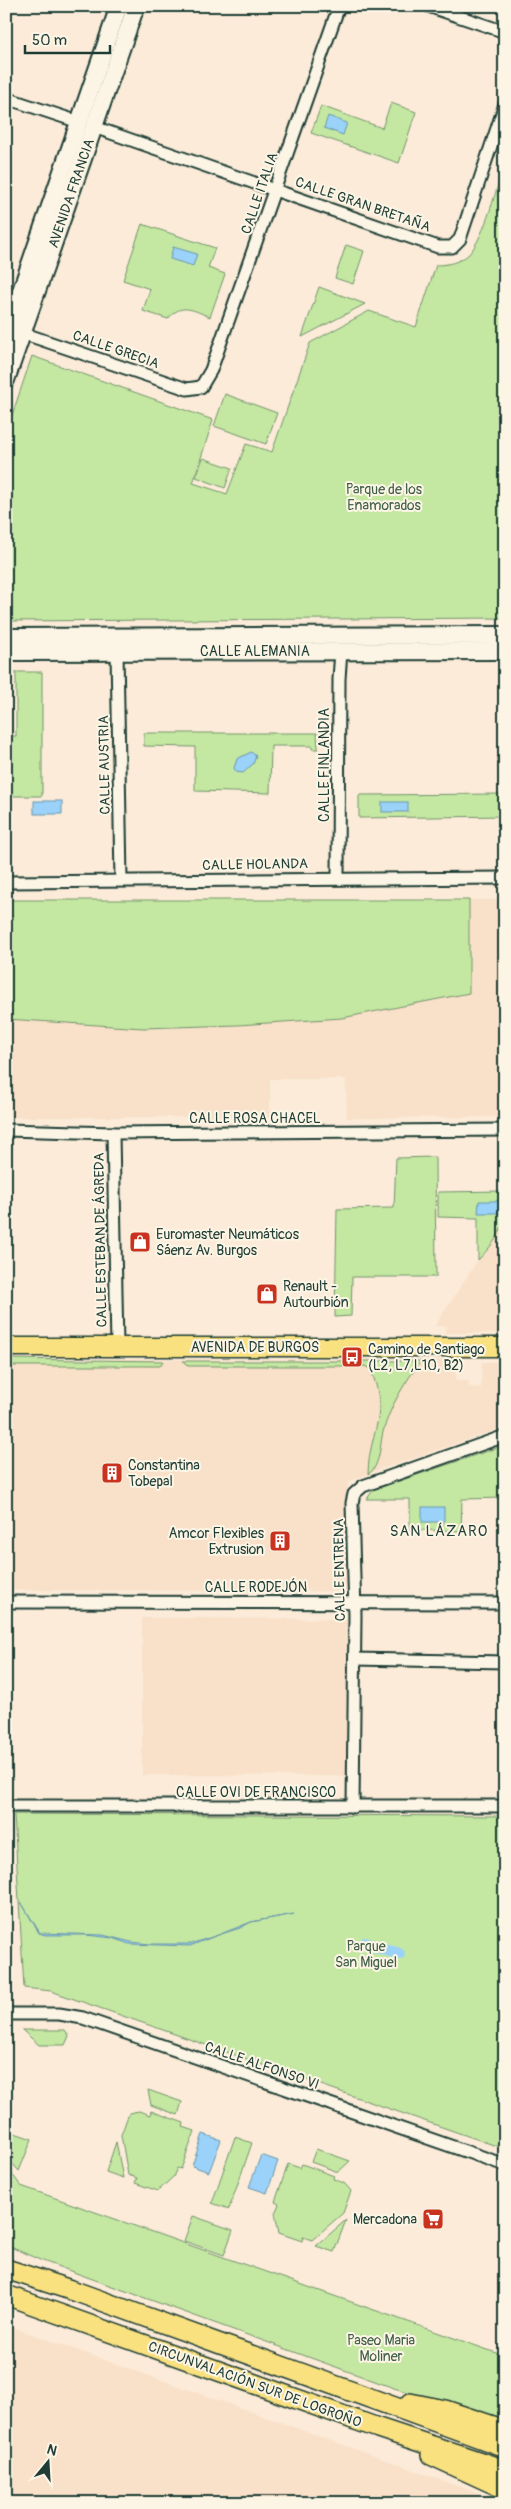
<svg xmlns="http://www.w3.org/2000/svg" width="511" height="2509" font-family="Pangolin,sans-serif">
<rect width="100%" height="100%" fill="#fbebd8"/>
<filter id="ink" filterUnits="userSpaceOnUse"><feTurbulence type="fractalNoise" baseFrequency=".02" numOctaves="2"/><feDisplacementMap in="SourceGraphic" scale="10" xChannelSelector="R" yChannelSelector="G"/><feConvolveMatrix kernelMatrix="1 2 1 2 8 2 1 2 1" color-interpolation-filters="sRGB"/></filter>
<g filter="url(#ink)">
<g fill="#f9e0c9">
<path d="M469,900h36v217l-158,1 -1,-39h-76v38h-264v-98l137,9 95,-3 104,-7 127,-25z"/>
<path d="M505,1222v111h-61l3,-7h-12l43,-66 13,-14z"/>
<path d="M6,1359l449,1 1,20 12,1 1,6 12,1 1,-26h23v65l-130,44 -27,11 -1,109 -341,-1z"/>
<path d="M142,1618l205,1 -1,157 -204,-1z"/>
<path d="M6,2325l251,89 248,89h-499z"/>
</g>
<g fill="#c4e8a2" stroke="#72926b">
<path d="M391,103l25,9 -17,51 -88,-30 10,-27 61,22z"/>
<path d="M505,162v456l-499,3v-188l26,-77 181,64 -20,63 34,11 19,-50 26,8 38,-109 59,-32 47,16 20,-62c12,0 24,-3 33,-11 16,-18 28,-68 36,-92z"/>
<path d="M142,224l73,24 -7,20 17,6 -15,43c-17,-7 -29,-15 -42,2l-25,-8 7,-22 -27,-9z"/>
<path d="M346,245l18,6 -11,33 -18,-6z"/>
<path d="M319,287l46,17 -63,33z"/>
<path d="M225,394l52,19 -11,31 -52,-18z"/>
<path d="M203,458l29,10 -7,20 -29,-11z"/>
<path d="M16,672h26v124h-36v-60h10z"/>
<path d="M144,733h173l1,16h-6v-3h-41l-1,47 -75,-2v-44l-51,-1z"/>
<path d="M505,794v22l-146,2v-23z"/>
<path d="M469,900v93l-127,25 -104,7 -95,3 -137,-9v-119z"/>
<path d="M435,1157l1,120h-84l-1,39 -16,1 2,-108 57,-1 2,-50z"/>
<path d="M505,1191c0,35 -2,43 -27,69v-42l-40,-1v-25z"/>
<path d="M6,1359l157,2 -3,5h-154z"/>
<path d="M183,1361h238c-16,21 -31,45 -38,71 -3,12 -3,36 -15,42 1,-45 23,-57 2,-106l-6,-2h-176z"/>
<path d="M505,1445v53l-43,1 -1,32 -42,-1v4h-9v-35h-43l6,-9z"/>
<path d="M14,1814l491,2v333l-454,-158 -27,-3z"/>
<path d="M22,2030h43l4,6 -4,9h-26z"/>
<path d="M148,2090l34,12 -4,13 -27,-10z"/>
<path d="M139,2111l11,4 1,-4 33,12 -1,4 12,4 -14,38 -4,-1 -4,9 -15,14 -23,-8 2,-5 -9,-3 -7,-40 8,-22z"/>
<path d="M6,2130l26,9 -13,32 -13,-15z"/>
<path d="M235,2137l17,6 -23,66 -17,-6z"/>
<path d="M116,2142l7,36 -17,-6z"/>
<path d="M316,2149l34,12 -12,11 -27,-10z"/>
<path d="M288,2164l12,4 2,-4 32,12 -1,3 11,4 7,8 -8,22 -31,27 -9,-3 -1,4 -23,-8 -4,-20 4,-9 -4,-2z"/>
<path d="M6,2166l15,20 484,170v66l-111,-34 -354,-128 -34,-15z"/>
<path d="M193,2216l40,14 -9,25 -40,-14z"/>
<path d="M346,2220l-12,32 -18,-6z"/>
</g>
<g fill="#9bd2fa" stroke="#6996ab">
<path d="M328,116l19,7 -4,12 -19,-7z"/>
<path d="M173,247l24,7 -4,12 -23,-7z"/>
<path d="M251,752l5,4 -3,8 -10,9 -7,-1 -2,-4 3,-9z"/>
<rect x="34" y="801" width="28" height="13"/>
<rect x="382" y="802" width="26" height="10"/>
<path d="M479,1201h23v12h-24z"/>
<rect x="422" y="1507" width="22" height="15"/>
<path d="M21,1902l19,31 63,2 28,7 19,2h40l50,-16 11,-6 43,-8 -43,8 -61,24 -61,-2 -16,-6 -27,-3h-41l-6,-2z"/>
<path d="M203,2134l18,6 -12,32 -17,-6z"/>
<path d="M261,2155l17,6 -11,32 -18,-6z"/>
</g>
<g fill="none" stroke-linecap="round" stroke-linejoin="round">
<path stroke="#9bd2fa" stroke-width="12" d="M365,1943l34,11"/>
<g stroke="#1f3d34" stroke-width="15">
<g id="minor">
<path d="M428,6l77,26"/>
<path d="M6,98l73,24"/>
<path d="M94,127l344,120h14l8,-8 45,-135"/>
<path d="M22,333l165,56 14,-2 10,-17 128,-364"/>
<path d="M117,651l4,229"/>
<path d="M338,878l1,-199 2,-28"/>
<path d="M6,882l499,-4"/>
<path d="M6,1130l107,3 392,-3"/>
<path d="M113,1133l4,214"/>
<path d="M6,1602l499,1"/>
<path d="M355,1659l150,3"/>
<path d="M6,1806h499"/>
<path d="M353,1807l2,-192 -3,-112 2,-9 9,-8 142,-50"/>
<path d="M6,2014h53l24,4 422,147"/>
</g>
</g>
<g stroke="#1f3d34" stroke-width="20">
<g id="secondary">
<path d="M6,334l113,-328"/>
<path d="M6,380l130,-374"/>
<path d="M6,637l499,-2"/>
<path d="M6,652l499,-1"/>
</g>
</g>
<g stroke="#1f3d34" stroke-width="21">
<path id="primary" d="M6,1347h499"/>
</g>
<g stroke="#1f3d34" stroke-width="22">
<g id="trunk">
<path d="M6,2269l71,23 428,155"/>
<path d="M6,2295l372,133 127,42"/>
<path d="M410,2403l35,7 60,20"/>
<path d="M431,2455l74,34"/>
</g>
</g>
<use href="#minor" stroke="#fcf5e5" stroke-width="11"/>
<use href="#secondary" stroke="#fcf5e5" stroke-width="16"/>
<use href="#primary" stroke="#fae180" stroke-width="18"/>
<use href="#trunk" stroke="#fae180" stroke-width="19"/>
</g>
</g>
<defs>
<g id="shop-square" transform="scale(1.125)"><rect x="-9" y="-9" width="18" height="18" rx="4" fill="#c8321e" stroke="#fcf5e5"/><path d="M-5-2.5h2.3a2.7 3.5 0 0 1 5.4 0H5L5.5 6h-11ZM-1.5-2.5h3a1.5 2.3 0 0 0-3 0Z" fill="#fff"/></g>
<g id="bus-square" transform="scale(1.125)"><rect x="-9" y="-9" width="18" height="18" rx="4" fill="#c8321e" stroke="#fcf5e5"/><path d="M-5-6H5V4H4V6H2V4H-2V6H-4V4H-5ZM-3.5-4V0h7V-4ZM-3.5 1.2v1.5H-2V1.2ZM2 1.2v1.5H3.5V1.2Z" fill="#fff"/></g>
<g id="building-square" transform="scale(1.125)"><rect x="-9" y="-9" width="18" height="18" rx="4" fill="#c8321e" stroke="#fcf5e5"/><path d="M-4-6H4V6H1V3H-1V6H-4ZM-2.5-4.3h1.7v1.8h-1.7ZM.8-4.3h1.7v1.8H.8ZM-2.5-1h1.7V.8h-1.7ZM.8-1h1.7V.8H.8Z" fill="#fff"/></g>
<g id="supermarket-square" transform="scale(1.125)"><rect x="-9" y="-9" width="18" height="18" rx="4" fill="#c8321e" stroke="#fcf5e5"/><path d="M-6-5.5h2.5l.6 2H6L4.5 2H-2.5L-4.4-4H-6ZM-1.5 3.2a1.3 1.3 0 1 0 .1 0ZM3 3.2a1.3 1.3 0 1 0 .1 0Z" fill="#fff"/></g>
</defs>
<g fill-rule="evenodd">
<use href="#shop-square" x="140" y="1242"/>
<use href="#shop-square" x="267" y="1294"/>
<use href="#bus-square" x="352" y="1357"/>
<use href="#building-square" x="112" y="1473"/>
<use href="#building-square" x="280" y="1541"/>
<use href="#supermarket-square" x="433" y="2219"/>
</g>
<g text-anchor="middle" stroke-width="4" stroke-linejoin="round" paint-order="stroke">
<g font-size="14" fill="#1f3d34" stroke="#fcf5e5">
<text transform="translate(71 193) rotate(-71)" y="5">AVENIDA FRANCIA</text>
<text transform="translate(259 193) rotate(-71)" y="5">CALLE ITALIA</text>
<text transform="translate(363 204) rotate(19)" y="5">CALLE GRAN BRETAÑA</text>
<text transform="translate(116 349) rotate(19)" y="5">CALLE GRECIA</text>
<text x="255" y="656">CALLE ALEMANIA</text>
<text transform="translate(104 765) rotate(-91)" y="5">CALLE AUSTRIA</text>
<text transform="translate(324 765) rotate(-90)" y="5">CALLE FINLANDIA</text>
<text transform="translate(255 864) rotate(-1)" y="5">CALLE HOLANDA</text>
<text x="255" y="1123">CALLE ROSA CHACEL</text>
<text transform="translate(100 1240) rotate(-91)" y="5">CALLE ESTEBAN DE ÁGREDA</text>
<text x="255" y="1352">AVENIDA DE BURGOS</text>
<text transform="translate(339 1570) rotate(-91)" y="5">CALLE ENTRENA</text>
<text x="256" y="1592">CALLE RODEJÓN</text>
<text x="256" y="1797">CALLE OVI DE FRANCISCO</text>
<text transform="translate(262 2065) rotate(19)" y="5">CALLE ALFONSO VI</text>
<text transform="translate(255 2384) rotate(20)" y="5">CIRCUNVALACIÓN SUR DE LOGROÑO</text>
</g>
<g font-size="14" fill="#405f4a" stroke="#fcf5e5">
<text x="384" y="494">Parque de los<tspan x="384" dy="16">Enamorados</tspan></text>
<text x="366" y="1951">Parque<tspan x="366" dy="16">San Miguel</tspan></text>
<text x="381" y="2345">Paseo Maria<tspan x="381" dy="16">Moliner</tspan></text>
</g>
<g font-size="14" fill="#1f3d34" stroke="#fcf5e5" text-anchor="start">
<text x="156" y="1239">Euromaster Neumáticos<tspan x="156" dy="16">Sáenz Av. Burgos</tspan></text>
<text x="283" y="1291">Renault -<tspan x="283" dy="16">Autourbión</tspan></text>
<text x="368" y="1354">Camino de Santiago<tspan x="368" dy="16">(L2, L7,L10, B2)</tspan></text>
<text x="128" y="1470">Constantina<tspan x="128" dy="16">Tobepal</tspan></text>
<text x="264" y="1538" text-anchor="end">Amcor Flexibles<tspan x="264" dy="16">Extrusion</tspan></text>
<text x="417" y="2224" text-anchor="end">Mercadona</text>
</g>
<g font-size="15" letter-spacing="1" fill="#1f3d34" stroke="#fcf5e5">
<text x="439" y="1536">SAN LÁZARO</text>
</g>
</g>
<rect width="511" height="2509" fill="none" stroke="#fcf5e5" stroke-width="25"/>
<rect x="12" y="12" width="486" height="2484" fill="none" stroke="#1f3d34" stroke-width="2" filter="url(#ink)"/>
<g transform="translate(48 2462) rotate(18)" stroke="#fcf5e5" stroke-width="4" paint-order="stroke">
<path d="M0-4L9 19L0 12L-9 19Z" fill="#1f3d34"/>
<text y="-8" font-size="14" font-weight="bold" text-anchor="middle" fill="#1f3d34">N</text>
</g>
<path d="M25 45v8h85v-8" fill="none" stroke="#1f3d34" stroke-width="2.5"/>
<text x="32" y="45" font-size="15" fill="#1f3d34" stroke="#fcf5e5" stroke-width="4" paint-order="stroke">50 m</text>
</svg>
